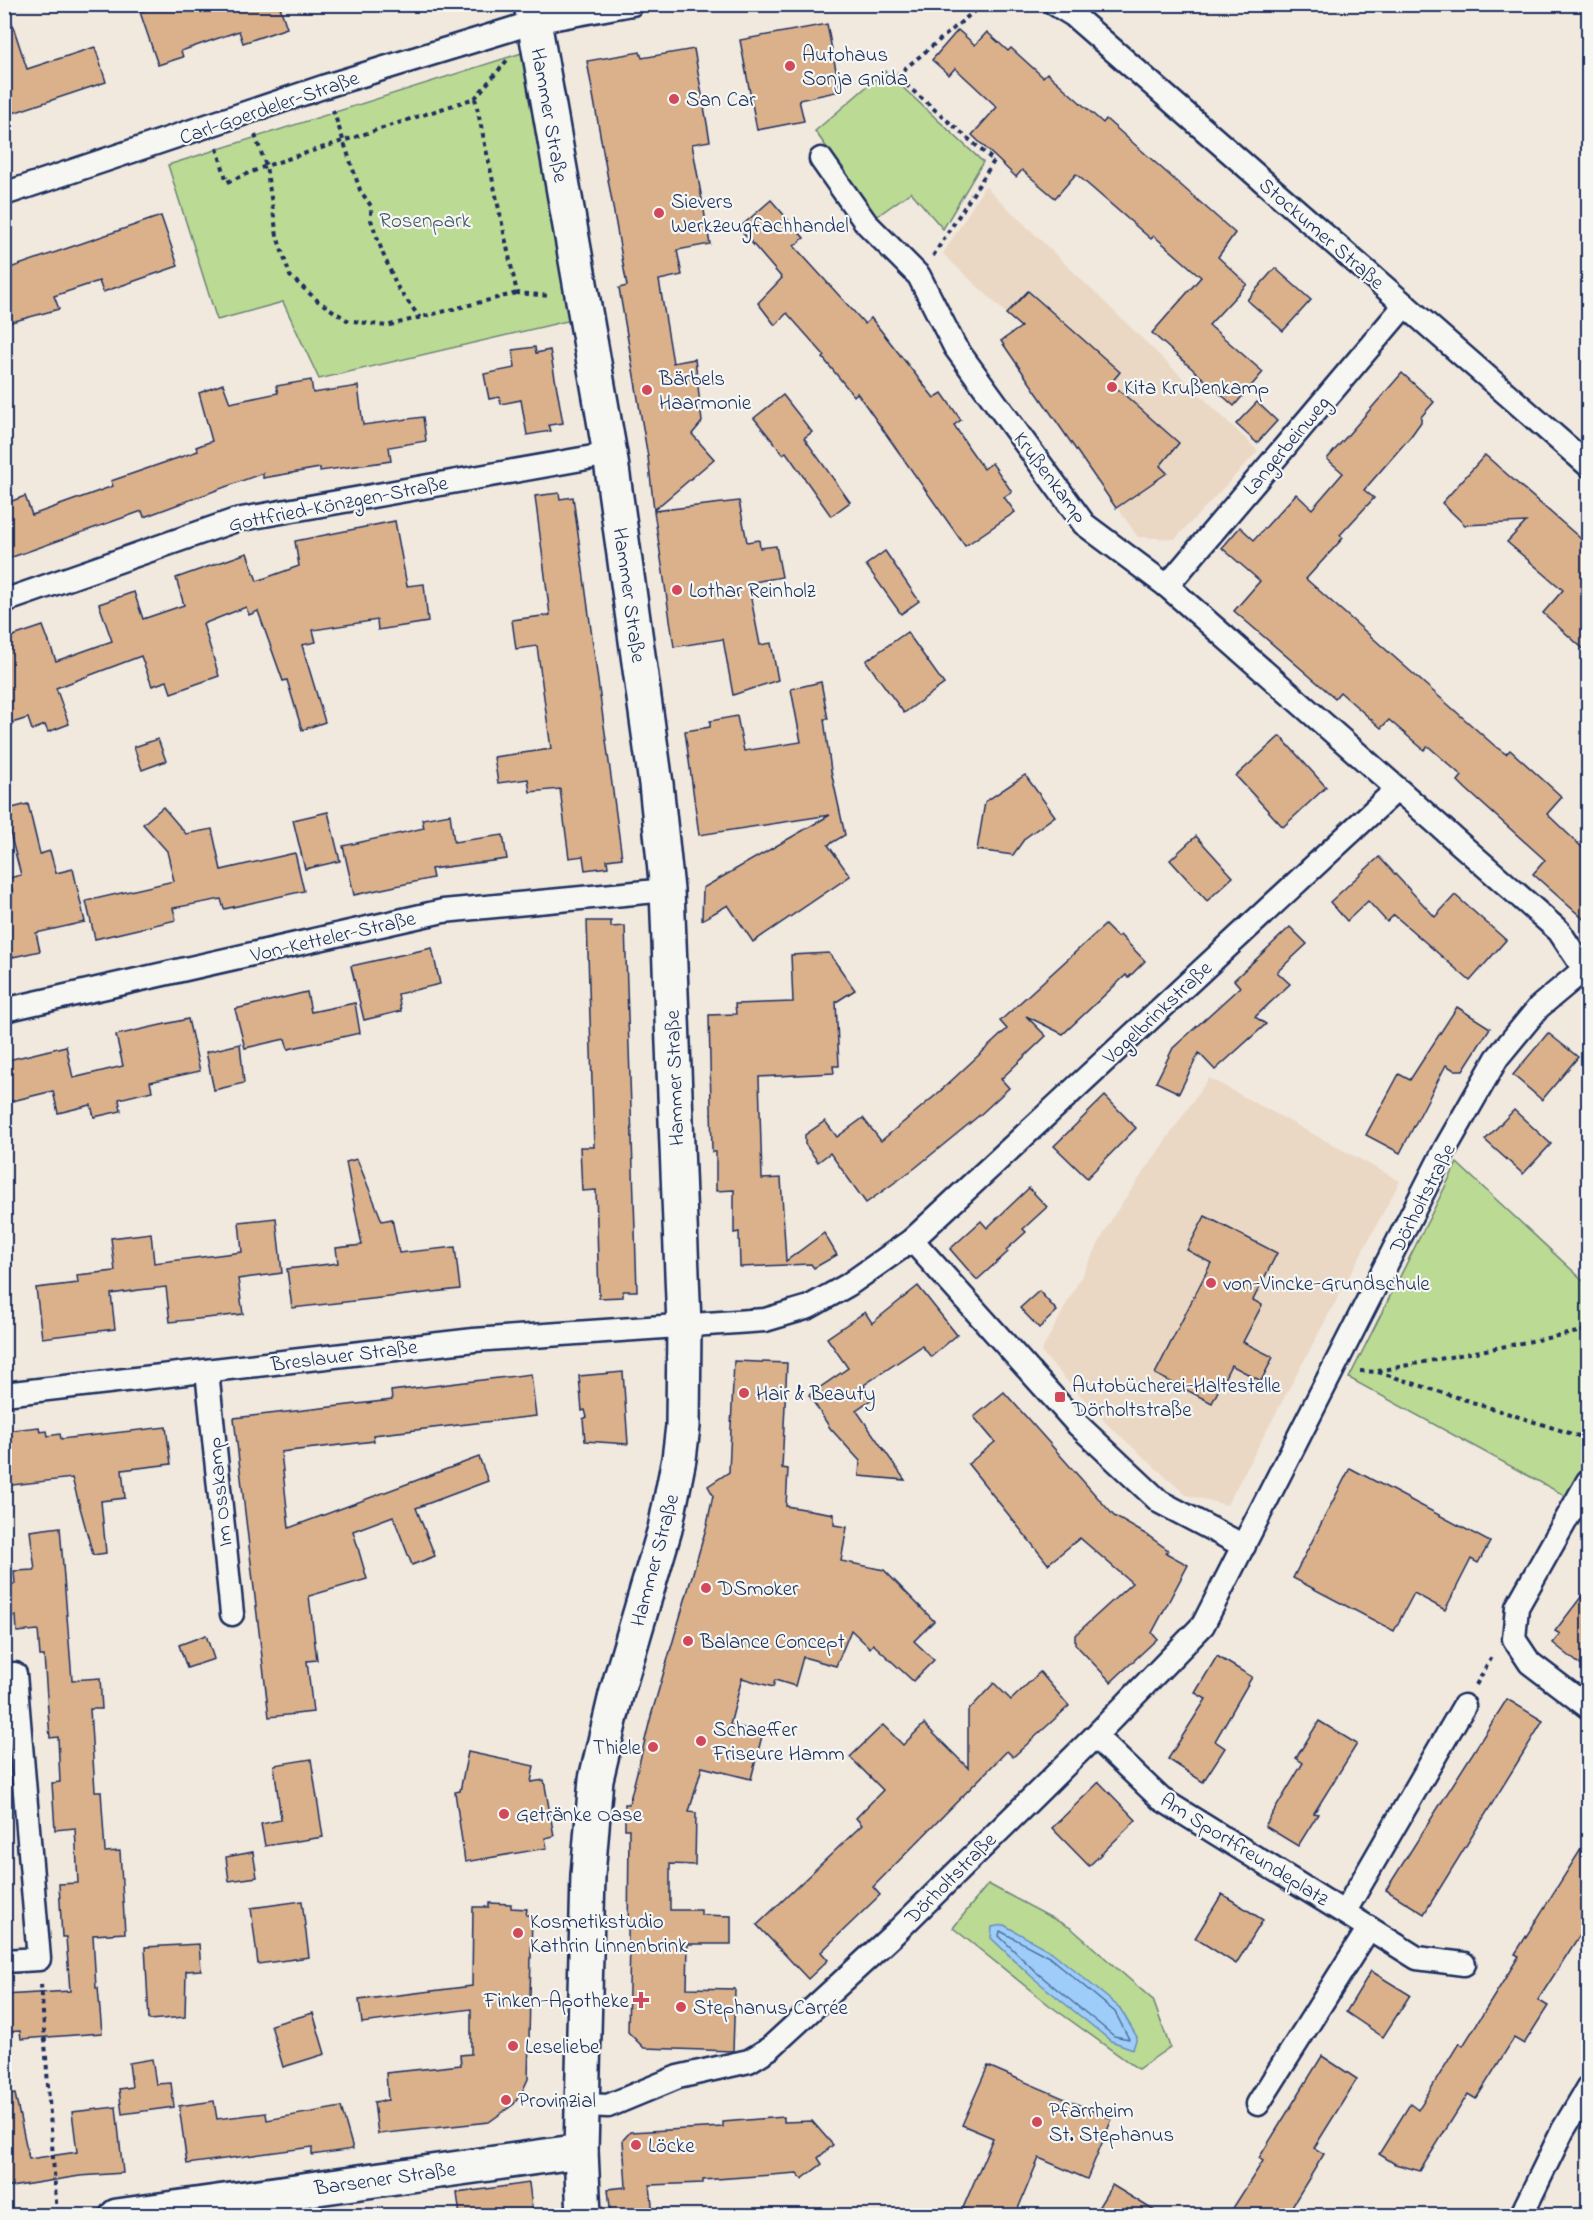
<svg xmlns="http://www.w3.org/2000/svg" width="1593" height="2220" font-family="'Indie Flower',sans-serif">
<rect width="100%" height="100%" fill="#f1e8de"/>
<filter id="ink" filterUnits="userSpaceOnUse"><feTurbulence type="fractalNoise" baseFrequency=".0167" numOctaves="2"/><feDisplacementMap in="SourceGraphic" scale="12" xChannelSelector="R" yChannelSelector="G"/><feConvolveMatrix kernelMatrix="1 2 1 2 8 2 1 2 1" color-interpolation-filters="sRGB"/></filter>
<g filter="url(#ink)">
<g fill="#ead8c5">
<path d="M985,186l273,265 -83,88 -37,-2 -137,-196 20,-14 -78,-73z"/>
<path d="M1209,1078l191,103 -173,324 -41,-10 -78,-70 -67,-73 73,-137z"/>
</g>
<g fill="#bbda93" stroke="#6b8478" stroke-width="1.5">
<path d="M525,52l51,267 -257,60 -36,-77 -66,18 -49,-155z"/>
<path d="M885,71l98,91 -40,67 -32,-37 -35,25 -61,-86z"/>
<path d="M1457,1163l131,122v178l-17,36 -222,-121z"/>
<path d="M988,1884l83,44 82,72 17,47 -32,22 -89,-64 -96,-77z"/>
</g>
<path fill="#9ecdfa" stroke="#6a8ebc" stroke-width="1.5" d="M1004,1925l48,27 68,56 17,29 -4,12 -22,-8 -79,-64 -41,-39 1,-11z"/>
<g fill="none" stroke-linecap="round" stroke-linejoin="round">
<path stroke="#4f6e9c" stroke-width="1.5" d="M1000,1931l49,26 66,55 14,27 -15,-3 -78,-64 -37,-36z"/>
</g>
<g fill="#dbb18c" stroke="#1b2f5e" stroke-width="1.5">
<path d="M164,4h115l8,24 -44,15 -4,-12 -58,20 2,6 -25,8 -18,-53z"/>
<path d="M4,14h5l18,55 68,-22 11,35 -102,34z"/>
<path d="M827,24l13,67 -41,9 5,21 -47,9 -17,-90z"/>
<path d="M958,30l17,15 12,-13 21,19 3,-3 32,29 4,-4 56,50 3,-4 129,114 -17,24 29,27 -38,41 54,47 -29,34 -82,-73 49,-56 -47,-41 -3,3 -75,-65 -21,24 -33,-28 -6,7 -44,-42 25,-28 -42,-39 -6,7 -17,-15z"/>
<path d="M694,49l16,92 -18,3 18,100 -33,6 5,25 -23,5 14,83 22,-4 7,63 -10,12 22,25 -60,51 -6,-53 -29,-169 8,-2 -40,-225 53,-9 2,6z"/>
<path d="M771,200l33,38 -10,8 71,78 6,-6 63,80 8,-5 19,27 -7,5 15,23 15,21 8,-6 20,29 -8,5 11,15 -50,34 -108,-153 -3,3 -31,-38 2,-2 -38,-43 -12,12 -17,-22 24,-25 -43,-50z"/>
<path d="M161,216l17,50 -75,26 -4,-11 -45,15 5,13 -55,15v-54z"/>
<path d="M1275,268l36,32 -28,31 -36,-31z"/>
<path d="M1028,291l92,81 -9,11 68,60 -19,23 7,7 -51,35 -115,-167 20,-14 -15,-13z"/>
<path d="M535,347l1,6 14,-3 13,73 -14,2 2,6 -24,4 -6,-35 -20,4 -2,-7 -10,2 -5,-25 31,-6 -2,-18z"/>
<path d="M1402,373l32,29 -13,15v5l-10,14 -47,54 10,8 -34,37 3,3 -37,41 190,168 10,7 4,-4 52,47 -15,17 41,39v70l-55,-49 12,-14 -79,-71 -8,-8 4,-5 -34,-30 -4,4 -35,-30 -8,8 -41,-36 -5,6 -101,-87 26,-30 -38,-33 18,-21 14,13 42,-46 16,15 31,-36 -16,-14z"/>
<path d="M311,380l2,13 45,-7 5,39 60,-8 3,24 -37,6 2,14 -71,10v-3l-57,10v-5l-119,44 -2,-6 -138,49v-56l21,-8 7,19 81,-29 -2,-5 87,-30 -2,-4 16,-6 -13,-48 24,-9 7,19 48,-10 -2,-7z"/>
<path d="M783,395l29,37 -8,6 46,64 -19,14 -45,-64 -3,2 -29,-36z"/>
<path d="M1257,402l20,19 -20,22 -21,-19z"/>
<path d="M1485,455l103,90v108l-45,-40 20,-23 -56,-48 19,-20 -61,3 -23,-22z"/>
<path d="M559,493l1,6 13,-2 49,361 -15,2 1,7 -23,3 -2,-14 -14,2 -9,-69 -30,3 -2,-13 -30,4 -4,-26 57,-8 -14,-103 -21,3 -4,-29 38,-5 -15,-119z"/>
<path d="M739,501l8,41 12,-2 1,8 16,-2 6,31 -34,6 12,62 11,-2 7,37 -45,15 -10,-56 -49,8 -20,-136z"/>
<path d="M395,521l12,65 17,-2 4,38 -50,8 -1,-10 -64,10 3,12 -14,3 23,77 -23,8 -15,-50 -4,1 -25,-70 -9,4 -3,-8 -43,17 16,52 -48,17 -4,-12 -15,5 -11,-30 -85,32 13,36 -21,8 -3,-7 -13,5 -4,-12 -16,5 -8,-20v-64l39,-13 13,35 56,-20 -13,-37 35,-12 9,27 41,-14 -8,-27 71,-25 10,28 42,-15 -4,-25z"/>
<path d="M885,551l34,50 -18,13 -35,-49z"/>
<path d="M907,632l37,52 -40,29 -38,-52z"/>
<path d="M821,682l7,37h-4l7,52 14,64 -17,10 22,31 -97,66 -25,-37 -26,15 1,-32 127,-73 -131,20 -14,-104 25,-4v-6l27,-5 7,35 57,-9 -10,-53z"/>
<path d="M1280,736l46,51 -43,40 -47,-51z"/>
<path d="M158,739l8,22 -24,9 -8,-23z"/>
<path d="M1025,775l30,41 -30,22 -12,17 -36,-5 8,-48z"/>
<path d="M28,804l12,50 10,-3 6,22 17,-4 12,53 -49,11 4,18 -36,8v-64l9,-2 -4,-15 12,-3 -17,-65z"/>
<path d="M163,807l23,27 26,-5 9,41 74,-17 9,38 -80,18 -3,-10 -48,9 3,12 -81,19 -9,-38 88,-20 -7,-30 -24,-27z"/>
<path d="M328,812l12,49 -35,8 -12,-49z"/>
<path d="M450,814l4,28 49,-7 4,24 -76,10 2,9 -79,17 -11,-49 81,-18 -2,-9z"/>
<path d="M1196,836l37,41 -26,24 -37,-41z"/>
<path d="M1379,857l56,60 20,-22 51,45 -36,41 -76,-66 -7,7 -19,-21 -21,20 -17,-19z"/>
<path d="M587,921h24v6l14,-1 12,365h-14v6l-24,1 -3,-108 -14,1 -2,-44h14z"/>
<path d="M1105,925l12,12 3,-2 25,26 -17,17 -2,-3 -63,59 -37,-18 20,20 -45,43 8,9 -28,26 -66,54 -49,35 -36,-50 -12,9 -13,-18v-9l20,-14 12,16 26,-19 18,23 56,-47 70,-65 -7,-8z"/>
<path d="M1290,927l17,17 -30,28 13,12 -35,33 11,7 -51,46 -16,-17 -20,40 -23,-11 17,-34 67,-61 -6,-7z"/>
<path d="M432,948l8,36 -42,10 3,17 -37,9 -13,-54z"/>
<path d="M829,953l26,37 -19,12 3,64h-6l1,7 -75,4 3,102 19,-1 5,83 38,-28 13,22 -23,13 -3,-4 -71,3 -1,-35 -5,1v-43l-18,1v-39h-4l-3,-137 27,-1 -1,-10 58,-2 -2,-47z"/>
<path d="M307,992l4,20 44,-9 5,30 -72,16 -3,-10 -40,9 -10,-39z"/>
<path d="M1457,1007l33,21 -27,42h-9l-8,-5 -46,88 -34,-18 33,-61 11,6z"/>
<path d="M188,1019l12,52 -50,11 2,9 -33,8 2,12 -27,6 -3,-12 -33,8 -5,-22 -49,12v-42l62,-15 7,32 50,-12 -7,-31z"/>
<path d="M1548,1033l30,24 -36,43 -29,-25z"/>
<path d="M240,1044l4,39 -30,7 -8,-38z"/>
<path d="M1105,1096l31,32 -49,50 -33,-32z"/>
<path d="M1514,1110l37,34 -28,30 -38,-34z"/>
<path d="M357,1159l25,62 10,-2 7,34 56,-6 5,42 -168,19 -5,-39 51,-6 -2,-15 26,-3 -16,-83z"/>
<path d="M1029,1188l18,19 -24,22 3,3 -20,18 2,2 -31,28 -27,-31 31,-28 6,7z"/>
<path d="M1205,1216l72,37 -24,47 9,5 -19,37 30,15 -12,24 -30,-16 -19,38 -57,-29 56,-111 -24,-13z"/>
<path d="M276,1218l6,55 -44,6 5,35 -73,8 -4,-35 -27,3 -28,4 4,35 -73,9 -6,-50 42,-5 -1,-8 38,-4 -4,-33 40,-5 3,30 88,-11 -3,-30z"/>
<path d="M918,1286l39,49 -26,22 -9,-11 -58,39 8,14 -16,11 49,70 -46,-4 1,-15 -30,-33 -21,-33 39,-27 -21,-30 38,-26 7,11z"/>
<path d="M1039,1291l18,20 -18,17 -19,-20z"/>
<path d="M734,1361l53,2 -5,105 6,1 -2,37 48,8v11l13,2 -6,34 43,9 50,51 -20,20 20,19 -21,21 -40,-37 -3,4 -19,-18 -15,36 -33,-9 -8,29 -20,-6 -2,7 -31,-9 -12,47 33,7 -12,47 -49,-12 -13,45 7,1 -1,52 -25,-1v46h31v5l30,1v28h-43l-1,44 48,1 -2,62 -89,-3 -16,-16 2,-90h-2l1,-113h-4v-25h4l22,-88 56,-191 6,-30 -5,-9 21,-14z"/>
<path d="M623,1372l5,72 -43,-3 -2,-22 4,-2 -2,-7 -3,1 -3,-35z"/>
<path d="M531,1374l5,42 -163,19 1,6 -93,11 8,76 190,-71 9,24 -72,27 19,48 -23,9 -19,-49 -40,15 14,48 -58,17 8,64 -10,1 6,51 -44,5 -35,-299 158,-18 -1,-9z"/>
<path d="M1004,1392l110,124 33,19 21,15 -2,3 22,12 -36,68 5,6 -46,43 -36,-38v-9l57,-52 -52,-45 -32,26 -80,-100 27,-22 -21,-25z"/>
<path d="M39,1427l1,5 7,-1 1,5 12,-2 1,5 105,-12 5,37 -49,6 3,28 -24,3 5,52 -13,2 -21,-77 -68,8v-55z"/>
<path d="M1350,1468l140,74 -12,21 -7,-4 -26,51 -31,-17 -20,38 -101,-53z"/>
<path d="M60,1527l12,153 28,-2 2,31h-12l5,82h6l4,61 15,-1 5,82 -32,2 3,53h2l4,45 -81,6 -1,-8 -16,1v-37l66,-4 -4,-54h-4l-3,-53 19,-1 -3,-55 -20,2 -3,-47 8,-1 -2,-45 -8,1 -6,-82h-4l-2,-26 -21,2 -1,-16 -6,1 -2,-32 7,-1 -1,-13 21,-1 -5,-39z"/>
<path d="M1588,1588v83l-35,-28 7,-9 -5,-3z"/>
<path d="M206,1635l8,24 -27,9 -8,-23z"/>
<path d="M1217,1656l35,21 -37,64 10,7 -22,34 -35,-23 38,-60 -11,-6z"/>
<path d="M1040,1672l29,34 -56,51 -6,-6 -134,136 7,8 -59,57 7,8 -20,19 -51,-54 105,-100 -6,-7 27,-28 -33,-33 33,-32 20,20 21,-21 44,44v-57l26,-28 17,17z"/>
<path d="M1507,1699l36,22 -119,193 -38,-24z"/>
<path d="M1319,1721l38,23 -43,69 4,1 -20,32 -33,-20 38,-63 -7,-5z"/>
<path d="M468,1752l66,14 -3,16 13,-2 10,56 -9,2 2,10 -82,14 -10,-70 5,-1z"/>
<path d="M311,1759l12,78 -58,9 -4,-22 20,-4 -7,-55z"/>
<path d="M1099,1782l37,38 -47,46 -37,-38z"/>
<path d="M1588,1838v84l-50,78 10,6 -24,38 -10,-6 -38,61 -8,-5 -48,77 -25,-7 -16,-10 31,-50 8,6 41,-67 4,3 56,-90 -4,-2z"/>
<path d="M253,1852l4,25 -28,4 -3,-24z"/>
<path d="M1222,1894l41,26 -27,44 -41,-26z"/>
<path d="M302,1901l7,56 -51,7 -7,-56z"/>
<path d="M489,1903l22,1v4l16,1 -1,6h6l-4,164 -6,13 -8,12 -25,18 -111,12 -4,-32 14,-2 -2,-27 75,-8 -1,-10 11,-1v-45l-109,14 -3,-23 113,-14 1,-79h16z"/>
<path d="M199,1944l2,26 -15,1 -1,46 -36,3 -4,-73z"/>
<path d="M1371,1971l39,24 -27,42 -37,-25z"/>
<path d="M313,2013l12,41 -42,13 -12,-42z"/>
<path d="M1322,2056l35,23 -43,69 10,6 -38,62h-58l35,-55 -4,-3z"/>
<path d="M152,2059l4,25 15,-1 3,24 -52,7 -3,-25 13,-2 -3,-24z"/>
<path d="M988,2066l124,53 -25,60 -48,-21 -24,58h-35l-17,-8 30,-70 -31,-13z"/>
<path d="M15,2094l14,65 48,-7 -5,-40 44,-5 7,66 -43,3 -76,12v-93z"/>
<path d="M214,2101l3,18 49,-6 1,7 74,-13 12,42 -41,6v-8l-125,17 -8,-58z"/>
<path d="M784,2117v5l28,-1 21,24 -15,13 4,6 -20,15 -5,-6 -94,7v3l-53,2 3,31h-42l-3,-27 18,-2 -3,-47 7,-8 93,-5v-5z"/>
<path d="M529,2183l4,33h-73l-3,-23z"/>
<path d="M1112,2185l51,31h-70z"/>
</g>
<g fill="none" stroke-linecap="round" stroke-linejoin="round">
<g stroke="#1b2f5e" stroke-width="27">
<g id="street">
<path d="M1055,4l18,11 515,450"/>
<path d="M821,159l45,64 53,53 36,71 129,177 83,62 392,345 29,44"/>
<path d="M4,194l322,-108 183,-56 25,-8 98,-18"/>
<path d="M1167,586l238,-281"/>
<path d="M4,601l232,-81 374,-66"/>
<path d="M4,1010l439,-99 224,-21"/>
<path d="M912,1240l166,185 82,77 84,44"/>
<path d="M207,1371l25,243"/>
<path d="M4,1394l470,-54 291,-20 44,-13 39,-22 64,-45 484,-450"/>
<path d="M1588,1481l-71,126 -3,32 16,24 58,44"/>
<path d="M4,1675l11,-1 24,285 -35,2"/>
<path d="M1095,1736l66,63 208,129 48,30 47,6"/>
<path d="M1345,1911l119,-205"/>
<path d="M1258,2104l111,-176"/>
<path d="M584,2105l24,1 70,-29 71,-16 21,-13 125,-115 200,-197 108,-111 242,-476 52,-91 42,-51 49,-41"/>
<path d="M1521,2216l42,-86 25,-42"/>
</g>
</g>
<g stroke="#1b2f5e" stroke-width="38">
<g id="secondary">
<path d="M531,4l79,450 46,330 11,106 17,435 -1,101 -4,33 -14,70 -49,166 -20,84 -8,96 -7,276 3,65"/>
<path d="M117,2216l464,-65"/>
</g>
</g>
<g stroke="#1b2f5e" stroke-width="4" stroke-dasharray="4.5 4.5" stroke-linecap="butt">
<path d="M475,98l42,195 34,3"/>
<path d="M333,110l27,80 11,16v14l12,34 15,34 22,30"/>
<path d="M255,135l11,31 11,70 13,40 28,25 29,19 39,6 131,-33"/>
<path d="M217,148l10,34 39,-16 209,-68 34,-40"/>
<path d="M933,256l61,-95 -98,-85 87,-72"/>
<path d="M1360,1371l18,1 210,67"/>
<path d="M1378,1371l210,-41"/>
<path d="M1476,1685l17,-30"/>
<path d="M41,1984l16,232"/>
</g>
<use href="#street" stroke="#f6f6f2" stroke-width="22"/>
<use href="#secondary" stroke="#f6f6f2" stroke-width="33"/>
</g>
</g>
<g fill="#d1495b" stroke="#f6f6f2" stroke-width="2">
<circle cx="790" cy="66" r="6"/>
<circle cx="674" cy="99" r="6"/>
<circle cx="659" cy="213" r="6"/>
<circle cx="1112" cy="387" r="6"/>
<circle cx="647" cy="390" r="6"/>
<circle cx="677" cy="590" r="6"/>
<circle cx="1211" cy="1283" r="6"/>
<circle cx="744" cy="1393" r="6"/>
<rect x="1054" y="1391" width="12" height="12" rx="3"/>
<circle cx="706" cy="1588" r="6"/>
<circle cx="688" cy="1641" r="6"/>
<circle cx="701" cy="1741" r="6"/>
<circle cx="653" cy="1747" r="6"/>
<circle cx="504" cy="1814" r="6"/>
<circle cx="518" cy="1933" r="6"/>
<path d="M638 1991h6v6h6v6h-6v6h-6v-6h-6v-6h6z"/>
<circle cx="681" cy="2007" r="6"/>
<circle cx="513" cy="2046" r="6"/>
<circle cx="506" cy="2100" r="6"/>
<circle cx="1037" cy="2122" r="6"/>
<circle cx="636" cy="2145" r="6"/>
</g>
<g text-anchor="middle" stroke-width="4.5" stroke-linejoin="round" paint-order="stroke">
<g font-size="21" fill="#1b2f5e" stroke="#f6f6f2" text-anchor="start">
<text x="802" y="61">Autohaus<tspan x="802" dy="24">Sonja Gnida</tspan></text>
<text x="686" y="106">San Car</text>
<text x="671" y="208">Sievers<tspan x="671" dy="24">Werkzeugfachhandel</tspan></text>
<text x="659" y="385">Bärbels<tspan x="659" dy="24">Haarmonie</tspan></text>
<text x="1124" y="394">Kita Krußenkamp</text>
<text x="689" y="597">Lothar Reinholz</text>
<text x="1223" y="1290">von-Vincke-Grundschule</text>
<text x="1072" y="1392">Autobücherei-Haltestelle<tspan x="1072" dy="24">Dörholtstraße</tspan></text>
<text x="756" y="1400">Hair &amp; Beauty</text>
<text x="718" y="1595">DSmoker</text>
<text x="700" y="1648">Balance Concept</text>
<text x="713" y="1736">Schaeffer<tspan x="713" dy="24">Friseure Hamm</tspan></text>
<text x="641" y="1754" text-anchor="end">Thiele</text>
<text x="516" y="1821">Getränke Oase</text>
<text x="530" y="1928">Kosmetikstudio<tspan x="530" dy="24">Kathrin Linnenbrink</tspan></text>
<text x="629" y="2007" text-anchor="end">Finken-Apotheke</text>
<text x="693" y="2014">Stephanus Carrée</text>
<text x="525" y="2053">Leseliebe</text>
<text x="518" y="2107">Provinzial</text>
<text x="1049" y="2117">Pfarrheim<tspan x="1049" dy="24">St. Stephanus</tspan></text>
<text x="648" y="2152">Löcke</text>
</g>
<g font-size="21" fill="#1b2f5e" stroke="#f6f6f2">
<text transform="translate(269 107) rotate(-19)" y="7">Carl-Goerdeler-Straße</text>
<text transform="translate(550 115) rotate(80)" y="7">Hammer Straße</text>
<text transform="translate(1322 233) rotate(41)" y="7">Stockumer Straße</text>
<text transform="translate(1286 445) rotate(-50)" y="7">Langerbeinweg</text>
<text transform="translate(1051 477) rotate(53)" y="7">Krußenkamp</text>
<text transform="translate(338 503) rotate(-11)" y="7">Gottfried-Könzgen-Straße</text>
<text transform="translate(630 595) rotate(82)" y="7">Hammer Straße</text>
<text transform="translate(333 936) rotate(-13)" y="7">Von-Ketteler-Straße</text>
<text transform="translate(1157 1012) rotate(-43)" y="7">Vogelbrinkstraße</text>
<text transform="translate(674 1078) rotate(-92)" y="7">Hammer Straße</text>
<text transform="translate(1422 1198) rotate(-63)" y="7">Dörholtstraße</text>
<text transform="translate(344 1355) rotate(-7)" y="7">Breslauer Straße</text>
<text transform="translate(219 1492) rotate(-96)" y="7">Im Osskamp</text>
<text transform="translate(654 1560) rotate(-75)" y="7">Hammer Straße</text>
<text transform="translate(1245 1849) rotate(32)" y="7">Am Sportfreundeplatz</text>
<text transform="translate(950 1878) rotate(-45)" y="7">Dörholtstraße</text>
<text transform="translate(385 2178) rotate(-8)" y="7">Barsener Straße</text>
</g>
<g font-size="21" fill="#435a6b" stroke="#f6f6f2">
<text x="425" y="227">Rosenpark</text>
</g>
</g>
<rect width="1593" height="2220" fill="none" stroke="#f6f6f2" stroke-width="24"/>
<rect x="12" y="12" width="1569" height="2196" fill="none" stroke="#1b2f5e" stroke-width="2" filter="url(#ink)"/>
</svg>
